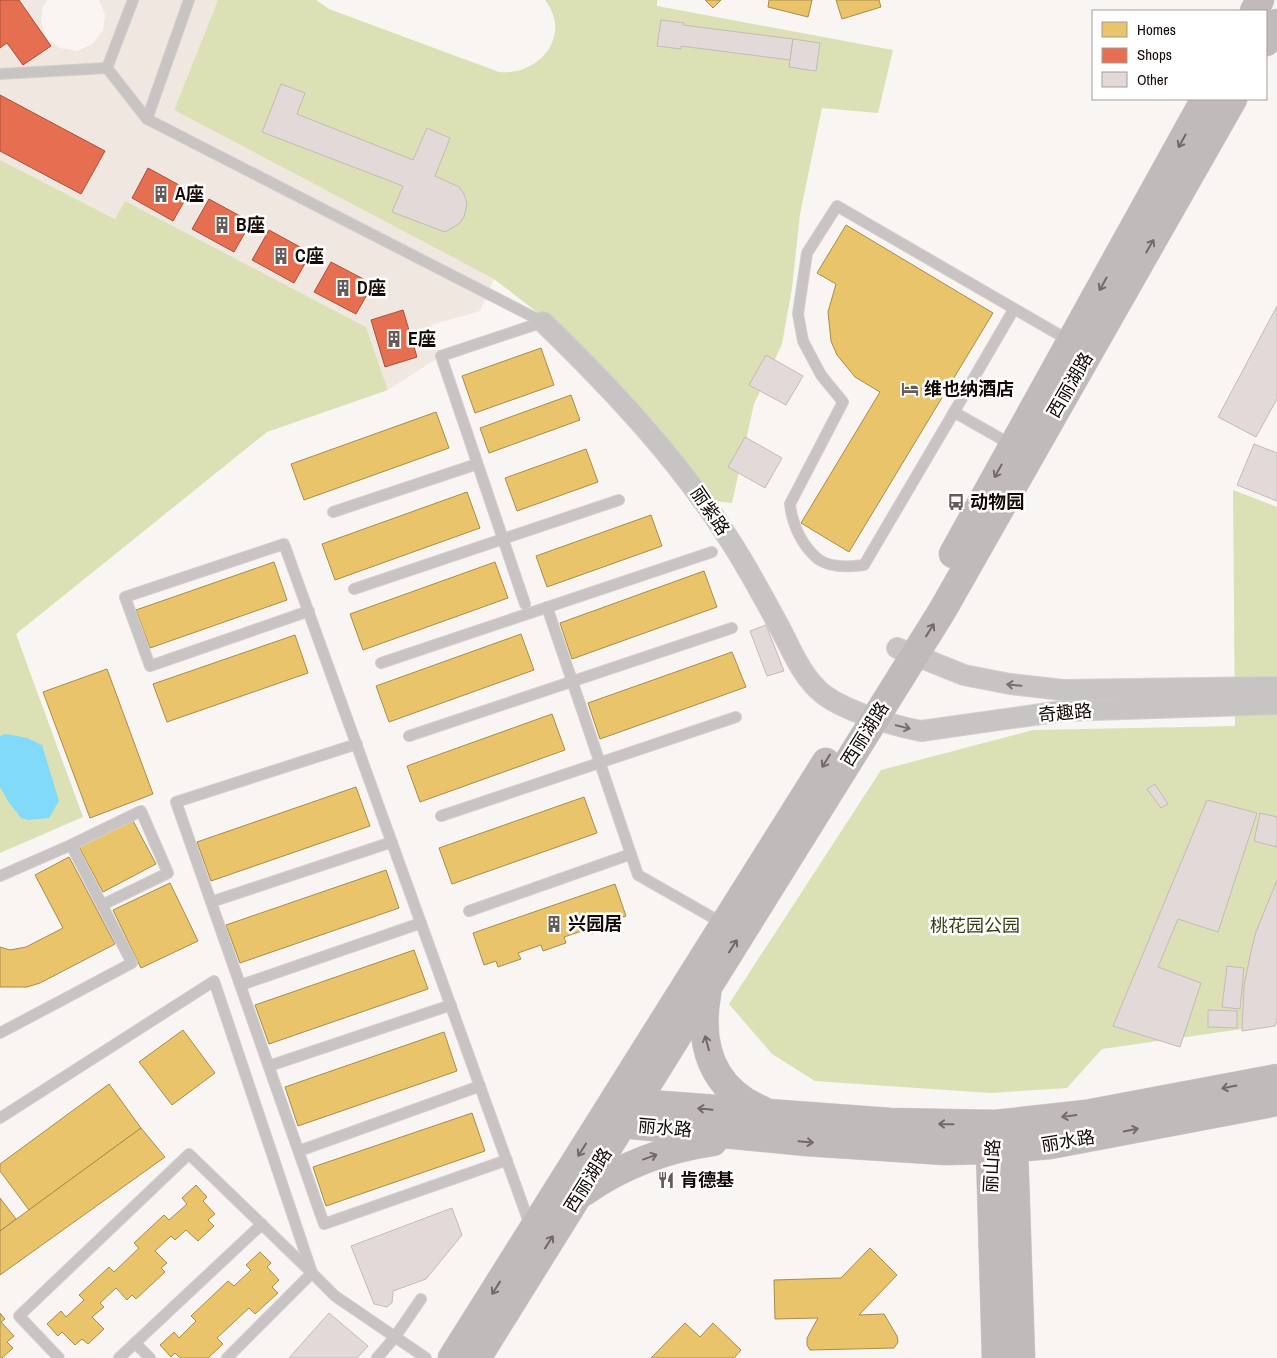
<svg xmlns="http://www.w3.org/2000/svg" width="1277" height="1358" font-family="'Archivo Narrow','Noto Sans SC',sans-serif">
<rect width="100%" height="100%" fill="#f9f5f3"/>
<path fill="#f1e7e1" d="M0,0h48l-5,6 -2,17 6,15 13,10 17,3 15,-7 11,-13 2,-16 -6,-15h119l-44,110 320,169 -14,32 -49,14 10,31 -53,34 -22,-63 -241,-125 -10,17 -115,-59z"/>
<g fill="#dbe1b4">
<path d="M218,0h98l13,9 170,63c40,4 74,-36 46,-72h112v6l236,44 -15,63 -56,-5 -22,106 -8,74 -10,56 -28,60 -22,99 -19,-2 -158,-175 -61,-47 -320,-169z"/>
<path d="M0,160l115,59 10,-18 241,126 22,63 -121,42 -251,202 67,183 -83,36z"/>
<path d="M1233,490l44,17v517l-175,25 -35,39 -77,5 -175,-12 -43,-27 -43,-50 152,-234 152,-40 202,-4z"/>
</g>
<path fill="#81daf9" d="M6,734l21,4 15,7 17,56 -10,17 -20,2 -8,-2 -13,-17 -8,-14v-51z"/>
<g fill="#e9c46a" stroke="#a98c4c">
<path d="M705,0h16l-8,8z"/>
<path d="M769,0h43l-4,17 -40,-10z"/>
<path d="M836,0h43l2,7 -39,12z"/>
<path d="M846,225l147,88 -144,239 -48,-29 79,-131 -25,-15 -18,-22 -6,-14 -3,-29 8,-28 -19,-11z"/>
<path d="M541,348l13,37 -79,28 -13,-37z"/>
<path d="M571,395l9,25 -91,33 -9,-25z"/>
<path d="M436,412l13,36 -145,52 -13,-36z"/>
<path d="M586,449l12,33 -81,29 -12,-33z"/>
<path d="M467,492l13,36 -145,52 -13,-36z"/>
<path d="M651,515l11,31 -115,41 -11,-31z"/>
<path d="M274,562l13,38 -137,48 -14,-38z"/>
<path d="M495,562l13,36 -145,52 -13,-36z"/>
<path d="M704,571l13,36 -145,52 -12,-36z"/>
<path d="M521,634l13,36 -145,52 -13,-36z"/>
<path d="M295,635l13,38 -141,49 -14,-38z"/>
<path d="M732,652l14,35 -146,52 -12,-36z"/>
<path d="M107,669l46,125 -63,24 -47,-126z"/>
<path d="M552,714l13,36 -145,52 -13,-36z"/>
<path d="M356,787l14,39 -159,55 -14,-39z"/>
<path d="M584,797l13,36 -145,51 -13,-36z"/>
<path d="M132,819l24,45 -53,28 -24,-45z"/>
<path d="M69,857l46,87 -75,39 -13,4h-27v-40l10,3 16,-3 37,-19 -28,-53z"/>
<path d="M386,870l13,38 -159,55 -14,-38z"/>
<path d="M170,883l28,58 -57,27 -28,-58z"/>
<path d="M615,884l11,32 -17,6 1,5 -20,7 -2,-5 -24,8 2,6 -23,8 -2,-6 -23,8 3,6 -23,8 -2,-6 -12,4 -11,-32z"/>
<path d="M414,950l14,39 -159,55 -14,-39z"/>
<path d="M183,1030l32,43 -43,32 -33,-43z"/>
<path d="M444,1032l13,39 -159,55 -13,-39z"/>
<path d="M109,1084l32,44 -112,82 -29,-39v-7z"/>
<path d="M472,1113l13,38 -159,55 -13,-39z"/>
<path d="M141,1128l24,29 -165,118v-44z"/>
<path d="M196,1185l11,12 -4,4 12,13 -7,6 6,6 -16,15 -12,-11 -11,10 -4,-4 -16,15 12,12 -6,5 4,4 -29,27 -4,-4 -5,5 -11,-12 -16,15 4,4 -12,10 12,12 -16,15 -6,-5 -7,6 -13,-13 -4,4 -11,-12 14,-13 5,6 18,-17 -5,-5 30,-28 5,5 25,-24 -5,-5 30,-28 5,5 18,-16 -5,-6z"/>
<path d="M0,1198l16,21 -16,12z"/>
<path d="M870,1248l27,27 -38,40 25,-1 13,22 1,6 -4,6 -84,2 -3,-5v-7l11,-20 -43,1 -1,-39 67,-2z"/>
<path d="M260,1252l11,11 -4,4 12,13 -7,7 6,6 -23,21 -6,-6 -32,30 6,6 -15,14h-28l-5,-5 -4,4 -11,-12 14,-13 5,6 17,-17 -5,-5 37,-35 6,5 17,-16 -5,-5z"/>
<path d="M0,1313l5,6 -4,3 13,14 -7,6 6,6 -11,10h-2z"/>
<path d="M685,1323l15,14 13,-14 28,27 -7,8h-83z"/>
</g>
<g fill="#e76f51" stroke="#a7503a">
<path d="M0,0h19l32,46 -28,19 -16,-22 -7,5z"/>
<path d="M0,95l105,56 -24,43 -81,-43z"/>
<path d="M148,168l42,23 -17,30 -41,-23z"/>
<path d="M209,199l42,23 -17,30 -42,-23z"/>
<path d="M269,230l42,23 -17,30 -42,-23z"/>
<path d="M331,262l42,22 -17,30 -42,-22z"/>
<path d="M403,310l14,47 -32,10 -14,-47z"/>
</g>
<g fill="#e2d9d8" stroke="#c3bab9">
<path d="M661,20l23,3 -1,2 110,14 -3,21 -109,-14v3l-24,-3z"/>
<path d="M793,39l27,4 -4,28 -27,-4z"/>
<path d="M281,84l24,9 -8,21 116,46 14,-32 23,10 -15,38 24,11 5,7 3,10 -3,13 -5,7 -14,8 -53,-20 11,-26 -141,-54z"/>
<path d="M1277,306v93l-21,38 -38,-20z"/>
<path d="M766,355l37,21 -17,29 -37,-20z"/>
<path d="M745,437l37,21 -17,30 -37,-21z"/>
<path d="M1254,444l23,9v48l-40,-16z"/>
<path d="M766,625l18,46 -17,5 -17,-45z"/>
<path d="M1155,784l13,20 -7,4 -14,-19z"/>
<path d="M1207,800l50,13 -39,119 -40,-13 -20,48 43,16 -21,64 -67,-21z"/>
<path d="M1260,813l17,4v30l-23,-6z"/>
<path d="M1277,880v141l-2,5 -33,5 2,-45 7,-35 5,-19z"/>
<path d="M1227,966l17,2 -4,41 -18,-2z"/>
<path d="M1208,1010l29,1v17l-29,-1z"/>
<path d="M452,1208l10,27 -36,44 -33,12 -1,12 -5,4 -13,-3 -23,-58z"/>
<path d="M329,1313l39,33 -11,12h-68z"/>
</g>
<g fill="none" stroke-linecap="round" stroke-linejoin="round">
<g stroke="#d3cfce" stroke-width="12">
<g id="lane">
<path d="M133,0l-26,68 40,51 396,203"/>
<path d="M0,74l107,-6"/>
<path d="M147,119l42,-119"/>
<path d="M954,412l60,-103"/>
<path d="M1012,445l-58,-33 -90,153c-14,2 -34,3 -46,-6 -16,-13 -26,-35 -28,-55l53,-102 -22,-27 -18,-34 -5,-27 9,-61 30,-47 233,135"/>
<path d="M333,512l144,-48"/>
<path d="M354,589l265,-89"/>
<path d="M525,604l-84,-248 102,-34"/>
<path d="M547,607l91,268 86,49"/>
<path d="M309,611l-159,55 -25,-69 159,-53c82,227 164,454 246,681"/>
<path d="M381,663l331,-111"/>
<path d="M409,736l323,-108"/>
<path d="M357,744l-181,58 148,422 183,-64"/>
<path d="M441,816l295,-99"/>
<path d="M71,845l70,-34 27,62 -66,32"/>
<path d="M0,876l71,-31 61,118 -132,70"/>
<path d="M211,902l181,-60"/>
<path d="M469,911l162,-57"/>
<path d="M241,985l180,-62"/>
<path d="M269,1066l182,-61"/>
<path d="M0,1118l214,-137 98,292 23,23 91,62"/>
<path d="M299,1151l181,-65"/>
<path d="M135,1343l15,15"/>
<path d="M59,1358l-40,-42 170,-162 123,119 -85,85"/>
<path d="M119,1358l143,-134"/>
<path d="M377,1358l18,-21 26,-38"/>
</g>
</g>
<g stroke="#d3cfce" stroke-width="22">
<g id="street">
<path d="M543,322c69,67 134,136 186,217 19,29 35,59 51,89 12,23 22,49 43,66 22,17 71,32 98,37l141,-20 215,-7"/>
<path d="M897,648l67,27 46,9 53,6 214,-3"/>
</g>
</g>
<g stroke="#d3cfce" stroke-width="29">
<g id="secondary">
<path d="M1254,11l6,-11"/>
<path d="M1266,42l11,-19"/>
<path d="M953,554l252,-455"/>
<path d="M707,994c-9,51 5,95 55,116"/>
<path d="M621,1106l15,-3 254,19 105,2 91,-10 191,-36"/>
<path d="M612,1113l10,11 184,18 139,9 45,-1 60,-5 227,-43"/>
<path d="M993,1132l-3,18 6,208"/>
<path d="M1002,1133l12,16 7,209"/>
<path d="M584,1192c40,-28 81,-43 129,-50"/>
<path d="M452,1358l374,-596"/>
<path d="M477,1358l465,-747 291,-512"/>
</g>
</g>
<use href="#lane" stroke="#c9c4c4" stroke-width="10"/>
<use href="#street" stroke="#c9c4c4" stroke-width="20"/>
<use href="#secondary" stroke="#c0babb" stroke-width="28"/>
</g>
<defs><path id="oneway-shaft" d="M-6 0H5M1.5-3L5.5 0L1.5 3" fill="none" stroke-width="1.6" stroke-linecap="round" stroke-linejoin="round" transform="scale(1.25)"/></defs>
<g stroke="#726a69">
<use href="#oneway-shaft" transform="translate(1182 141) rotate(119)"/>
<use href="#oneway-shaft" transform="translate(1150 246) rotate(-60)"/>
<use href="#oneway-shaft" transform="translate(1103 284) rotate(119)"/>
<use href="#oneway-shaft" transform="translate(998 471) rotate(119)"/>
<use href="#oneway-shaft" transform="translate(930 630) rotate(-58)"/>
<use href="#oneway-shaft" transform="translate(826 761) rotate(122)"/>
<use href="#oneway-shaft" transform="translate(733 946) rotate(-58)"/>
<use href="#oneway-shaft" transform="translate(707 1043) rotate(-105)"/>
<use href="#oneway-shaft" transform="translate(1229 1087) rotate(169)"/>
<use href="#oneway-shaft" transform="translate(705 1109) rotate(-174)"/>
<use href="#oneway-shaft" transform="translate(1069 1116) rotate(172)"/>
<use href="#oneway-shaft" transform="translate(946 1124) rotate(-179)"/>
<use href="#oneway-shaft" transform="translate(1131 1130) rotate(-11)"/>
<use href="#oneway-shaft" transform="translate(806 1142) rotate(5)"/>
<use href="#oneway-shaft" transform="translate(582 1150) rotate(122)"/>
<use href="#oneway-shaft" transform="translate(650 1157) rotate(-20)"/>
<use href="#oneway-shaft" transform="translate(549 1242) rotate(-58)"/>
<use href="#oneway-shaft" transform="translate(496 1288) rotate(122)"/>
</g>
<g stroke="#77706e">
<use href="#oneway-shaft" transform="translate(1014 685) rotate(-174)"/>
<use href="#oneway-shaft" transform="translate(903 727) rotate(13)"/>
</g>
<defs>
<g id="building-bare" transform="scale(1.35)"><path d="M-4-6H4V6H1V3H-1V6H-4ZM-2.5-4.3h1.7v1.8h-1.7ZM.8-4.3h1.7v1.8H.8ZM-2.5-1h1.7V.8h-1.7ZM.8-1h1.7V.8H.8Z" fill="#645c58" stroke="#fff" stroke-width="2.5" paint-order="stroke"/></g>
<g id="hotel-bare" transform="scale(1.35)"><path d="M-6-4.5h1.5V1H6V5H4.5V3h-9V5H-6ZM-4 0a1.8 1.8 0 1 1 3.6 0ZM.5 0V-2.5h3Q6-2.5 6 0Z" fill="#645c58" stroke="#fff" stroke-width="2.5" paint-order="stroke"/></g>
<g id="bus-bare" transform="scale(1.35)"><path d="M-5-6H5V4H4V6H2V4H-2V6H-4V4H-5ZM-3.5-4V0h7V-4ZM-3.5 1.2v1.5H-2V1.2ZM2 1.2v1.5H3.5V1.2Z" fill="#645c58" stroke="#fff" stroke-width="2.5" paint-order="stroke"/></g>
<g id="restaurant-bare" transform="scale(1.35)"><path d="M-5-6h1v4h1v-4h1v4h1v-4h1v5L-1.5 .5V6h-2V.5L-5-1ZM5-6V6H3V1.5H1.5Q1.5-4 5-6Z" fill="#645c58" stroke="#fff" stroke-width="2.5" paint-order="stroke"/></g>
</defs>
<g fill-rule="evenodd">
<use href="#building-bare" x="161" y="194"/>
<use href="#building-bare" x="222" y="225"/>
<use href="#building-bare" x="281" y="256"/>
<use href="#building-bare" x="343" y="288"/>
<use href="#building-bare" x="394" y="339"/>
<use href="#hotel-bare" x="910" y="389"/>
<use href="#bus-bare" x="956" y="502"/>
<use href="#building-bare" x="554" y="924"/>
<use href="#restaurant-bare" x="666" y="1180"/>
</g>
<g text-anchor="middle" stroke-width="5" stroke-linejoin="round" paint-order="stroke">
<g font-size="18" font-weight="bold" fill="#130905" stroke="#fff" text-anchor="start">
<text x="175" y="200">A座</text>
<text x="236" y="231">B座</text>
<text x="295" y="262">C座</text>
<text x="357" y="294">D座</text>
<text x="408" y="345">E座</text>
<text x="924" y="395">维也纳酒店</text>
<text x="970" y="508">动物园</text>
<text x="568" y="930">兴园居</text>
<text x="680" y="1186">肯德基</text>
</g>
<g font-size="18" fill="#130905" stroke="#fff">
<text transform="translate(1070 385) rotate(-60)" y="6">西丽湖路</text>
<text transform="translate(710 511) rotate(56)" y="6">丽紫路</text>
<text transform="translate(1065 713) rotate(-5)" y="6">奇趣路</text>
<text transform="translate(865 734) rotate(-58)" y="6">西丽湖路</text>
<text transform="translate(665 1128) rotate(5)" y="6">丽水路</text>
<text transform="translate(1068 1141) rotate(-9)" y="6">丽水路</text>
<text transform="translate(992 1166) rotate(-87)" y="6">丽山路</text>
<text transform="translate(588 1180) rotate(-58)" y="6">西丽湖路</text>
</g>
<g font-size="18" fill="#363c12" stroke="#fff">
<text x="975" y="932">桃花园公园</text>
</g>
</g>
<rect x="1092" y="10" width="175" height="90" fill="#ffffff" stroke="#a19d9b"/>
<rect x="1102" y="22" width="25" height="15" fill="#e9c46a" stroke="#a19d9b"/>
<text x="1137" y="35" font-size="15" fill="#130905">Homes</text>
<rect x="1102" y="48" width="25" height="15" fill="#e76f51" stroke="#a19d9b"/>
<text x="1137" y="60" font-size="15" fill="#130905">Shops</text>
<rect x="1102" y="72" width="25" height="15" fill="#e2d9d8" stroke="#a19d9b"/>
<text x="1137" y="85" font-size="15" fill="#130905">Other</text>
</svg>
